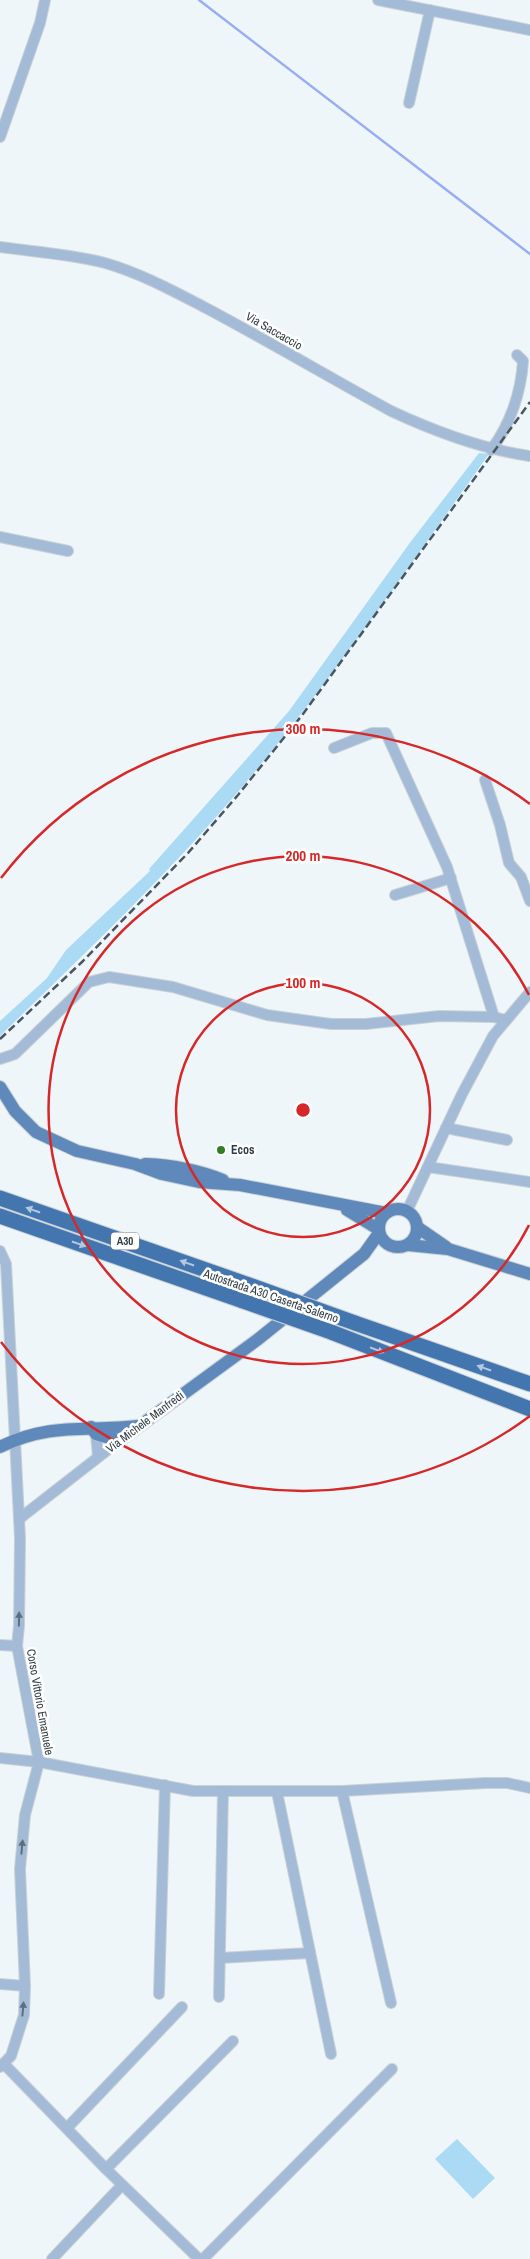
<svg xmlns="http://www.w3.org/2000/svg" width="530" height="2259" font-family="'Archivo Narrow',sans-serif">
<rect width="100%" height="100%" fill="#eff6fa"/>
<g fill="#abdaf5">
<path d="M479,453l10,1c-80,112 -158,227 -246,332 -75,89 -160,169 -243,250v-15l47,-43 19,-28 84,-79 -1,-2 140,-158 120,-167z"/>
<path d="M457,2139l38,39 -22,21 -38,-40z"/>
</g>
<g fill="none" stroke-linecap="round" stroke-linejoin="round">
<path stroke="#98adf3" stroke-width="2.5" d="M199,0l331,254"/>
<g stroke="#c8d1d6" stroke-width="12">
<g id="minor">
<path d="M378,0l152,30"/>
<path d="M409,103l21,-93"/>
<path d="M0,137l40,-114 5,-23"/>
<path d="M0,247c35,5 71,7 105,16 35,10 68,28 101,45 62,33 123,69 185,103 45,21 90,38 139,45"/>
<path d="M491,450c19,-25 30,-57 32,-89l-6,-6"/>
<path d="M0,537l68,14"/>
<path d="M334,748l38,-15h14l61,134 47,150"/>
<path d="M485,780l15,45 9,38 12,14 9,24"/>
<path d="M395,895l56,-17"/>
<path d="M0,1059l15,-5 74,-72 20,-5 64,10 94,28 64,9h35l73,-8 55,1 12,3"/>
<path d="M446,1128l61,12"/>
<path d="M428,1167l102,15"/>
<path d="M407,1211l55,-117 31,-58 37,-44"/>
<path d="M0,1251l6,13 14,274 -1,88 -2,20 22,116 -14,53 -5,54 5,117 -1,29 -13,41 -11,11"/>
<path d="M96,1434l2,23"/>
<path d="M19,1519l100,-78 -2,-4"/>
<path d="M0,1645l17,1"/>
<path d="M0,1758l39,4 154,29h149l143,-8h22l23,5"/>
<path d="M342,1791l49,212"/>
<path d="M277,1792l54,262"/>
<path d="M220,1958l90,-5"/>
<path d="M0,1984l25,2"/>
<path d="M159,1994l6,-209"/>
<path d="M219,1997l4,-206"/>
<path d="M4,2064l102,105 93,90"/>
<path d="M67,2128l115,-121"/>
<path d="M106,2169l127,-128"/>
<path d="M52,2259l70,-74"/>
<path d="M203,2259l189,-190"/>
</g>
</g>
<g stroke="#c8d1d6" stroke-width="14">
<g id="major">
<path d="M0,1087l15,24 21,21 41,19 58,13 27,10 37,8 41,3 146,28"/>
<path d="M145,1164c27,1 53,6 78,16"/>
<circle cx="398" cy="1228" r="19"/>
<path d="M347,1210l31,19"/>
<path d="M417,1227l29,20"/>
<path d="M408,1245l40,4 82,25"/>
<path d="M91,1427l5,7 23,7 138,-101 107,-86 15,-21"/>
<path d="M0,1447c50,-25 87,-15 138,-21"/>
</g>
</g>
<g stroke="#c8d1d6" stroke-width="17">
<g id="highway">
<path d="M0,1198l249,87"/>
<path d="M0,1216l243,85"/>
<path d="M355,1323l175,61"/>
<path d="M331,1332l199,77"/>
</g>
</g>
<use href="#minor" stroke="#a3bbd6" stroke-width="10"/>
<use href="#major" stroke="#5e89ba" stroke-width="12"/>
<use href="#highway" stroke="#4376af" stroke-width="15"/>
<path stroke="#49565f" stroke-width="2.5" stroke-dasharray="8 4" stroke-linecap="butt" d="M0,1039l83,-78 105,-108 50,-58 65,-81 227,-312"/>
<g stroke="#c8d1d6" stroke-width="17" stroke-linecap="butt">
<g id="highway-bridge">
<path d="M249,1285l106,38"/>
<path d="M243,1301l88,31"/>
</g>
</g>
<use href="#highway-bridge" stroke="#4376af" stroke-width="15"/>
</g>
<defs><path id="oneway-solid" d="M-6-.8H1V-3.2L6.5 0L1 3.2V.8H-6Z" transform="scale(1.25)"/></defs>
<g fill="#b4c8df">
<use href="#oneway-solid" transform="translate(33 1210) rotate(-161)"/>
<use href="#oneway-solid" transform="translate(79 1244) rotate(19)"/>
<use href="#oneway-solid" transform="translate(187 1263) rotate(-161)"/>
<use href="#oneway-solid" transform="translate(377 1350) rotate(21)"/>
<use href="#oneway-solid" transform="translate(484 1368) rotate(-161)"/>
</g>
<g fill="#5d6f7f">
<use href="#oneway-solid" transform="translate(19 1619) rotate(-89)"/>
<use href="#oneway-solid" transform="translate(22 1847) rotate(-85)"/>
<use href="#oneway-solid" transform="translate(23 2009) rotate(-85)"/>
</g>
<g fill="none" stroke="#d62828" stroke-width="2.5">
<circle cx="303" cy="1110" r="127"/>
<path d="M529 1225A254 254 0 1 1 529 995"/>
<path d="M530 1416A381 381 0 0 1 1 1342M1 878A381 381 0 0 1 530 804"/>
</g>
<circle fill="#337e25" stroke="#fff" stroke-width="2" cx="221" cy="1150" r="5"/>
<g text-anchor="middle" stroke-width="5" stroke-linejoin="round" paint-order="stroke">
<rect fill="#fff" stroke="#6d767d" stroke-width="1" x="111" y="1232.5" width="28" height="17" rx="4"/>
<g font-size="11" font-weight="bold" fill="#2e3c45">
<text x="125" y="1245">A30</text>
</g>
<g font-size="12" fill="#2e3c45" stroke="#fff">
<text transform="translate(274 331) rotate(30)" y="4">Via Saccaccio</text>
<text transform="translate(271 1296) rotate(19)" y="4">Autostrada A30 Caserta-Salerno</text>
<text transform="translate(145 1422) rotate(-37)" y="4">Via Michele Manfredi</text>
<text transform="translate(40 1702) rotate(80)" y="4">Corso Vittorio Emanuele</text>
</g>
<g font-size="12" font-weight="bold" fill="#2e3c45" stroke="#fff" text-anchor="start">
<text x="231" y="1154">Ecos</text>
</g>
</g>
<circle cx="303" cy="1110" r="8" fill="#d62828" stroke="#fff" stroke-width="2.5"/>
<g font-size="15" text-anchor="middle" font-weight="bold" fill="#d62828" stroke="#fff" stroke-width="5" stroke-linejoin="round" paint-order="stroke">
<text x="303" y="734">300 m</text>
<text x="303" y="861">200 m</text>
<text x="303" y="988">100 m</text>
</g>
</svg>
